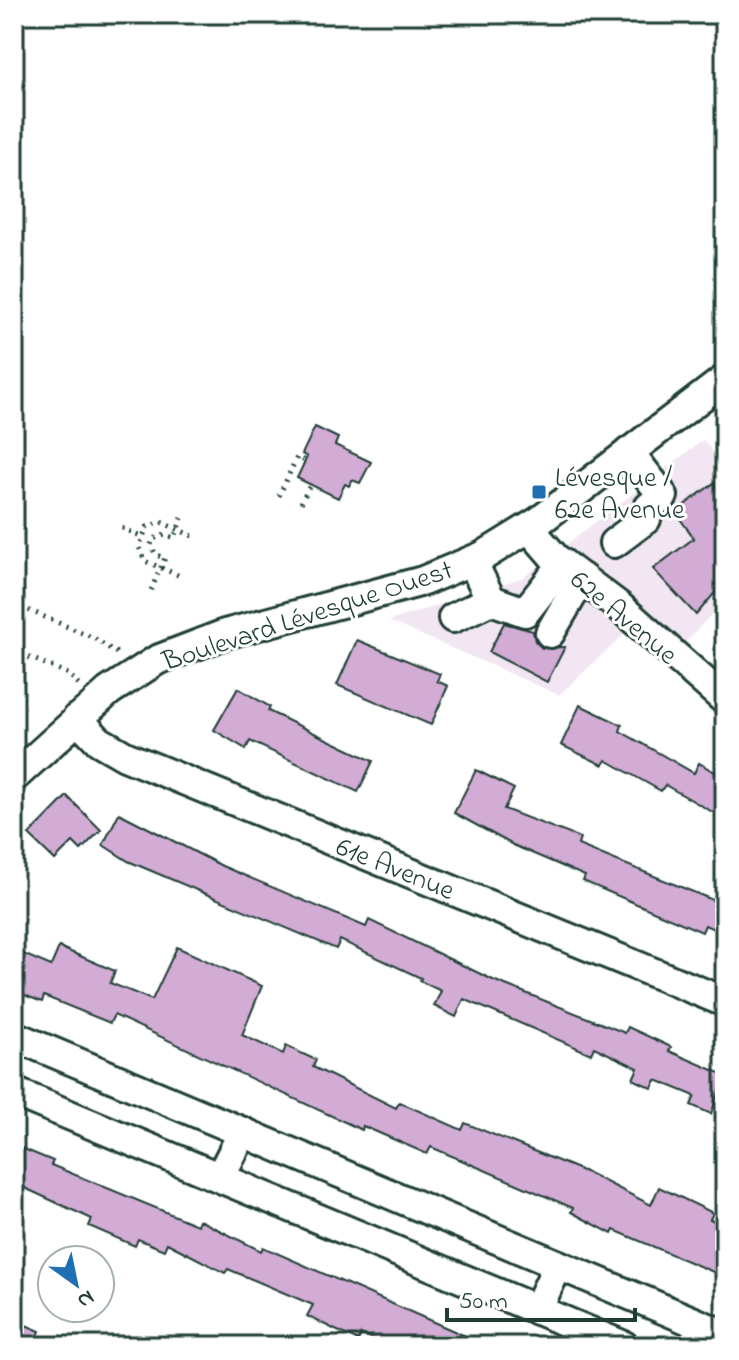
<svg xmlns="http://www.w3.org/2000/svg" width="739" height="1360" font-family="'Indie Flower',sans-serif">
<rect width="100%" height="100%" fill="#fff"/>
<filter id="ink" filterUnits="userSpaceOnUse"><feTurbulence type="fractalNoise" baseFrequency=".0125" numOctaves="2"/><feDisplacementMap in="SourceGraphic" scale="16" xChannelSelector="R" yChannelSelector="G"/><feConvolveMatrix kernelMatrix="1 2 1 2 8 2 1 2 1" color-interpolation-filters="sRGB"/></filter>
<g filter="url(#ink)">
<path fill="#f2e6f2" d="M703,440l22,27v133l-43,46 -41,-27 -82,76 -170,-74 135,-44z"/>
<g fill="#d2acd5" stroke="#1f3d34" stroke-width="2">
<path d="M315,427l23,11 -3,7 36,17 -11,21 -8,-3 -3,6 -4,-2 -7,14 -41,-20 10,-21 -5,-3z"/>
<path d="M714,483l11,15v83l-29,34 -43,-46 41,-31 -19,-26z"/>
<path d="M504,623l29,8 2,10 7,7 23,-1 -18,35 -58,-30z"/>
<path d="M357,640l83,34 -3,7 11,5 -17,39 -94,-40z"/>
<path d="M238,688l32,19 -2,4 105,50 -15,31 -108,-51 -4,8 -32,-19z"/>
<path d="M580,705l42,20 -2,6 74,42 5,-10 26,15v41l-60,-34 -4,6 -55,-31 -3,5 -42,-20z"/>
<path d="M476,770l38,19 -10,20 76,29 -2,7 147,60v29l-20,-9 -3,7 -119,-51 2,-5 -72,-31 -59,-32z"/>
<path d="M67,796l34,34 -20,20 -8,-8 -18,18 -26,-25z"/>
<path d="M119,813l103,53 144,61 3,-7 124,60 132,53 3,-6 43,20 -2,4 56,24 -14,39 -20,-9 4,-9 -39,-16 -4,8 -19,-9 5,-11 -44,-21 -3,7 -127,-55 -8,18 -22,-11 7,-15 -21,-10 1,-3 -81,-38 -4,9 -208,-88 -25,-16z"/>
<path d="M59,947l56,24 -5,12 42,17 25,-53 85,39 -20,49 41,19 3,-8 30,14 -3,7 83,41 3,-6 63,28 3,-7 125,51 61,31 8,-18 54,26 -3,6 15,7v51l-111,-47 -2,4 -41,-22 2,-4 -142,-61 -4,7 -64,-28 -1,4 -248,-115 -4,8 -66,-27 -2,6 -28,-11v-41l37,16z"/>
<path d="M14,1145l39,16 -2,4 146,60 2,-5 62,31 2,-4 225,99h-100l-27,-12 -3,7 -51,-25 6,-11 -85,-36 -3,4 -58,-30 -3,7 -26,-11 -3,7 -46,-20 3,-7 -78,-36z"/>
<path d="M14,1320l26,11 -6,15h-20z"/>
</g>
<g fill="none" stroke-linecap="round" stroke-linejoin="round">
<g stroke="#1f3d34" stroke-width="34">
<g id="minor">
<path d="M529,528l26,30 65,49 105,93"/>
<path d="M614,543l32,-24 3,-12 14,-11 -34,-44"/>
<path d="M472,561l19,39 34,12 38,-48"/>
<path d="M453,618l38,-18"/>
<path d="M550,633l32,-55"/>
<path d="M77,718l22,23 26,15 600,246"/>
<path d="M14,777l95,-86 48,-31 68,-26 198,-53 60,-25 55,-34 187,-143"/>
<path d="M14,1036l711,299"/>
<path d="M14,1092l610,254"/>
<path d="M220,1177l23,-45"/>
<path d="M537,1310l21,-45"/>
</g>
</g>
<g stroke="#1f3d34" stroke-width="5" stroke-dasharray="2 6" stroke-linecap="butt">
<path d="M279,496l18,-39 8,4"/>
<path d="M301,503l9,-18"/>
<path d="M122,528l21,9"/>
<path d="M178,575l-33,-14 -6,-14 8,-20 14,-5 34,15"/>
<path d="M151,590l14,-32 -9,-3 -5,-10 2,-6 12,-4 9,3 8,-20"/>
<path d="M14,604l80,34 24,16"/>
<path d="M14,651l55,23 11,13"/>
</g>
<use href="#minor" stroke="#fff" stroke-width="28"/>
</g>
</g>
<rect fill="#1f6fb2" stroke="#fff" stroke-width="3" x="531" y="484" width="16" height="16" rx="4"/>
<g text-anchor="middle" stroke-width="6" stroke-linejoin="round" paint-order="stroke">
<g font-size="28" fill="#1f3d34" stroke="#fff" text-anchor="start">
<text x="555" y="486">Lévesque /<tspan x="555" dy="32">62e Avenue</tspan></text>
</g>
<g font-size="28" fill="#1f3d34" stroke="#fff">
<text transform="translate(307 614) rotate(-18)" y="10">Boulevard Lévesque Ouest</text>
<text transform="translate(625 616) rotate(40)" y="10">62e Avenue</text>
<text transform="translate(396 867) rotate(22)" y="10">61e Avenue</text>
</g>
</g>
<rect width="739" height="1360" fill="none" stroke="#fff" stroke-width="48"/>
<rect x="24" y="24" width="691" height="1312" fill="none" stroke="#1f3d34" stroke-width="3" filter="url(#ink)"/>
<g transform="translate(76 1284) rotate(147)"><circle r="38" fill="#ffffff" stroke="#a5b1ae" stroke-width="2"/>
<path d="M0-6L14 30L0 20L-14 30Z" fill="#1f6fb2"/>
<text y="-12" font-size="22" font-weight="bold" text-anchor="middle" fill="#1f3d34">N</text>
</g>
<path d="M447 1308v12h188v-12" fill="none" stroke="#1f3d34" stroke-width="4"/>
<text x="459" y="1308" font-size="24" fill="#1f3d34" stroke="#ffffff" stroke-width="6" paint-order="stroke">50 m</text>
</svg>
